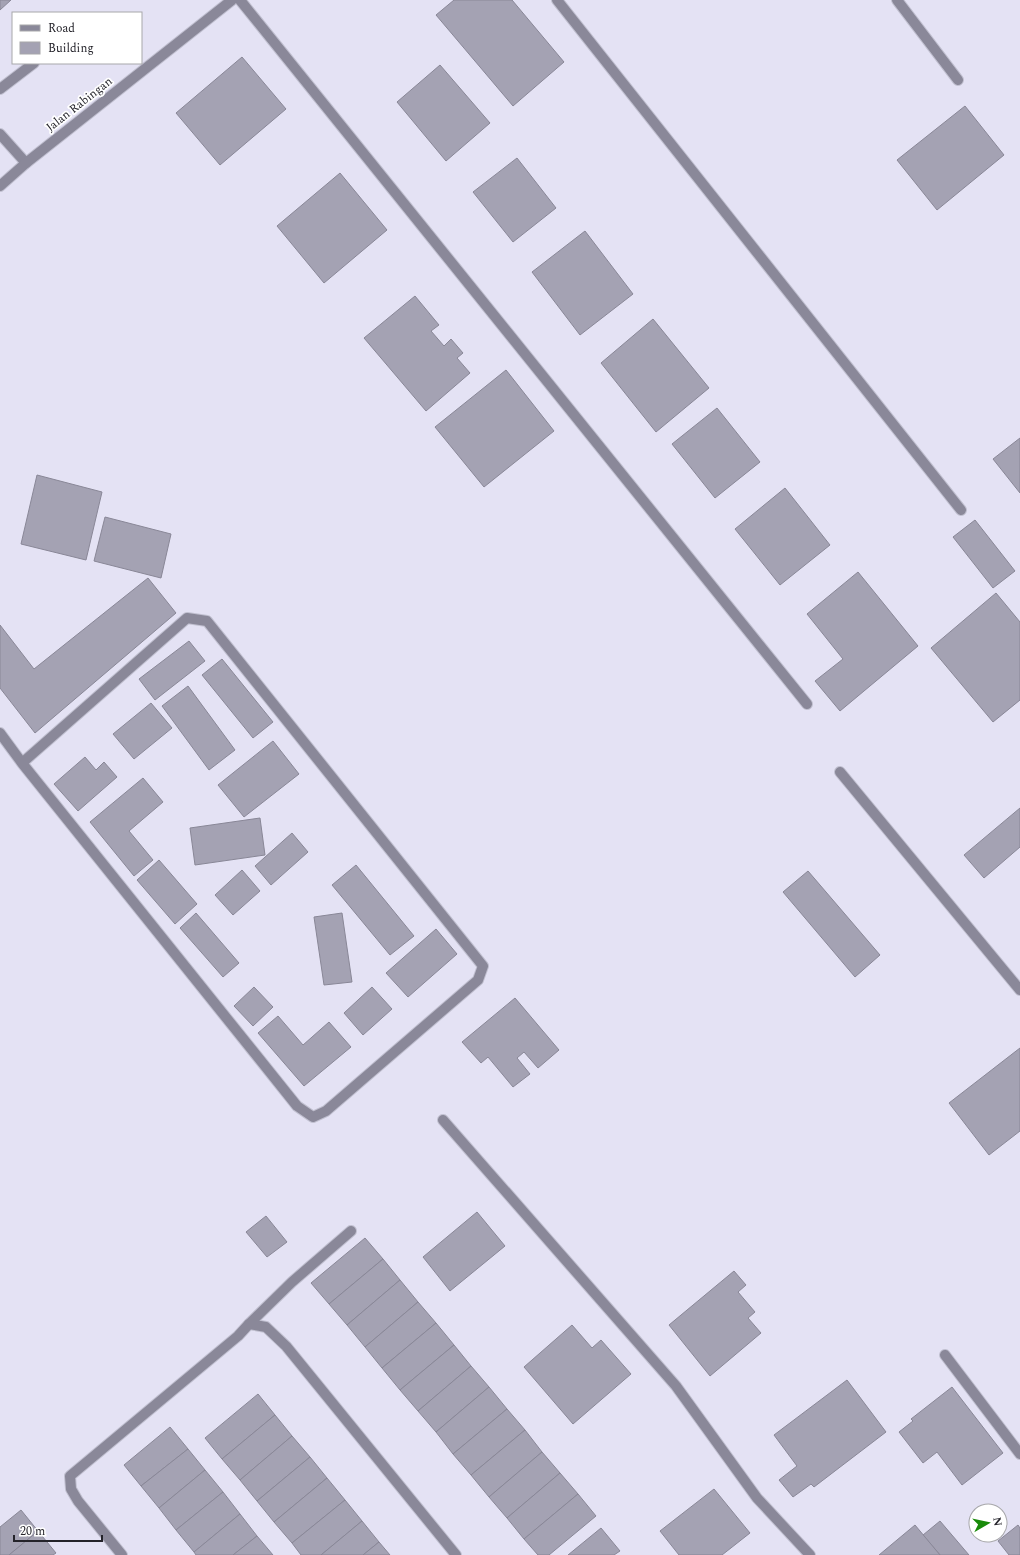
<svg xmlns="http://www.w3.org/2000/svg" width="1020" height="1555" font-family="Spectral,serif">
<rect width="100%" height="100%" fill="#e4e2f4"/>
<g fill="#a4a2b3" stroke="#898797">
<path d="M0,0h11l-11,10z"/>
<path d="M454,0h58l52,62 -51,44 -77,-91z"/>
<path d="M242,57l44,52 -66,56 -44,-52z"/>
<path d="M440,65l50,58 -44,38 -49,-59z"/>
<path d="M965,106l39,49 -67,55 -40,-50z"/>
<path d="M517,158l39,50 -43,34 -40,-50z"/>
<path d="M340,173l47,57 -63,53 -47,-57z"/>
<path d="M585,231l48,63 -53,41 -48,-63z"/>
<path d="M415,296l24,29 -8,6 13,15 7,-7 12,14 -6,5 13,15 -44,38 -62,-73z"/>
<path d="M653,319l56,69 -53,44 -55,-69z"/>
<path d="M506,370l48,61 -70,56 -49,-60z"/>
<path d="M717,408l43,54 -45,36 -43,-54z"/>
<path d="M1020,438v55l-27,-34z"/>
<path d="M37,475l65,17 -16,68 -65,-16z"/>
<path d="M785,488l45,57 -50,40 -45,-56z"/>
<path d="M105,517l66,17 -10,44 -67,-17z"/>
<path d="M975,520l40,51 -22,17 -40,-51z"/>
<path d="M858,572l60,74 -78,65 -25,-30 28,-22 -36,-45z"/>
<path d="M148,578l28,35 -141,120 -35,-45v-63l34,44z"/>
<path d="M996,593l24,29v78l-27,22 -62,-74z"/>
<path d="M189,641l16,20 -50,39 -16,-21z"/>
<path d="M222,659l51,63 -20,16 -51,-63z"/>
<path d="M188,686l47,64 -26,20 -47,-64z"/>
<path d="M151,703l21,25 -38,31 -21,-25z"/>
<path d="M273,741l26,33 -55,43 -26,-32z"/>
<path d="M85,757l11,13 8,-8 13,15 -39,34 -24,-27z"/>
<path d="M143,778l20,24 -34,29 24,29 -19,16 -44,-54z"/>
<path d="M1020,808v39l-36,31 -20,-23z"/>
<path d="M260,818l5,37 -70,10 -5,-37z"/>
<path d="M292,833l16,19 -37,33 -16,-19z"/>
<path d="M159,860l38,44 -22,20 -38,-44z"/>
<path d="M356,865l58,71 -24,19 -58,-70z"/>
<path d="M242,870l18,21 -27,24 -18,-20z"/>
<path d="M808,871l72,84 -25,22 -72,-85z"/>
<path d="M196,913l43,50 -16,14 -43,-49z"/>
<path d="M342,913l10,69 -28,3 -10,-68z"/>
<path d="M436,929l21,25 -49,43 -22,-24z"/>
<path d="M254,987l19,20 -20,19 -19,-20z"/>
<path d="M372,987l20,22 -29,26 -19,-22z"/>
<path d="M515,998l44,52 -21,18 -14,-16 -7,6 13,16 -17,13 -25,-30 -7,6 -19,-21z"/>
<path d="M278,1016l25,29 26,-23 22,25 -47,39 -46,-53z"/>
<path d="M1020,1048v83l-31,24 -40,-52z"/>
<path d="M477,1212l28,34 -55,45 -27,-34z"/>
<path d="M266,1216l21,26 -20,15 -21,-25z"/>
<path d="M365,1238l18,21 -54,45 -18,-21z"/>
<path d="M383,1259l17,21 -53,45 -18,-21z"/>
<path d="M734,1271l12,14 -8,7 17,20 -7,6 13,15 -51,43 -41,-51z"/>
<path d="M400,1280l18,22 -53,45 -18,-22z"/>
<path d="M418,1302l18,21 -54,45 -17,-21z"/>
<path d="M436,1323l18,22 -54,45 -18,-22z"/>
<path d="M572,1325l20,23 9,-8 30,34 -58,50 -49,-57z"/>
<path d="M454,1345l17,21 -53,45 -18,-21z"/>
<path d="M471,1366l18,21 -53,45 -18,-21z"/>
<path d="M847,1380l39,52 -72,55 -3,-3 -18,13 -14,-17 18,-14 -23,-31z"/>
<path d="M489,1387l18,22 -54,45 -17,-22z"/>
<path d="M952,1387l51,66 -41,32 -25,-33 -14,11 -24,-31 14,-11 -2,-2z"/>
<path d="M258,1394l17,21 -53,44 -17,-21z"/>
<path d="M507,1409l18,21 -54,45 -18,-21z"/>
<path d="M275,1415l17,21 -52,44 -18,-21z"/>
<path d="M170,1427l18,22 -47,37 -17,-21z"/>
<path d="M525,1430l17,22 -53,45 -18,-22z"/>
<path d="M292,1436l18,21 -53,44 -17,-21z"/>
<path d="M188,1449l17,21 -46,38 -18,-22z"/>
<path d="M542,1452l18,21 -53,45 -18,-21z"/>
<path d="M310,1457l17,21 -53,44 -17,-21z"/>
<path d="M205,1470l18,22 -47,38 -17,-22z"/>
<path d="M560,1473l18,21 -54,45 -17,-21z"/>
<path d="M327,1478l18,22 -53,43 -18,-21z"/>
<path d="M714,1489l36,44 -28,22h-43l-19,-24z"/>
<path d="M223,1492l17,22 -46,38 -18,-22z"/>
<path d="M578,1494l18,22 -47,39h-11l-14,-16z"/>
<path d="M345,1500l17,21 -41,34h-20l-9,-12z"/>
<path d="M21,1510l17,21 -29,24h-9v-28z"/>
<path d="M240,1514l17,22 -24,19h-37l-2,-3z"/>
<path d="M362,1521l17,21 -16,13h-42z"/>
<path d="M940,1521l29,34h-29l-17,-20z"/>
<path d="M915,1525l25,30h-61z"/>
<path d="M1018,1525l2,3v27h-11l-11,-14z"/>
<path d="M601,1528l19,23 -6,4h-46z"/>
<path d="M38,1531l18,22 -3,2h-44z"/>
<path d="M257,1536l16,19h-40z"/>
<path d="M379,1542l11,13h-27z"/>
</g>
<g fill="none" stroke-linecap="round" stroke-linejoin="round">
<g stroke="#c1c0d0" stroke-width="12">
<g id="minor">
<path d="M240,0l567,704"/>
<path d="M557,0l404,510"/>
<path d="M897,0l61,80"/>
<path d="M0,89l34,-26"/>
<path d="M0,134l26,29"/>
<path d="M0,186l26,-23 206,-163"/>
<path d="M0,733l22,30 165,-145 20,3 276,345 -5,14 -152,131 -13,6 -16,-11 -275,-343"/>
<path d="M840,772l180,218"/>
<path d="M443,1120l233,266 81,112 53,57"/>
<path d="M249,1324l43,-42 59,-51"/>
<path d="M945,1355l75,99"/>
<path d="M122,1555l-44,-54 -7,-12 -1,-13 168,-140 11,-12 17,3 20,19 170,209"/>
</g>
</g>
<use href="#minor" stroke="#8a8899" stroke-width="10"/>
</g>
<g text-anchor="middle" stroke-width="3.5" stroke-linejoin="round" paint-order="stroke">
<g font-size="12" fill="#24232a" stroke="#fff">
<text transform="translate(79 104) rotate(-38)" y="4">Jalan Rabingan</text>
</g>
</g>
<rect x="12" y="12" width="130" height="52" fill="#ffffff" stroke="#a7a7aa"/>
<rect x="20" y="25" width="20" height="6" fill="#8a8899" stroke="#a7a7aa"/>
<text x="48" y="32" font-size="12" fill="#24232a">Road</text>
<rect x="20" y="42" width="20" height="12" fill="#a4a2b3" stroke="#a7a7aa"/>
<text x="48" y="52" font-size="12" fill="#24232a">Building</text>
<g transform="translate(988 1523) rotate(81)"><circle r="19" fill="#ffffff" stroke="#a7a7aa"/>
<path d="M0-3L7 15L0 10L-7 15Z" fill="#198a0a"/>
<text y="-6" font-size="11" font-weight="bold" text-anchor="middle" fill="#24232a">N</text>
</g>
<path d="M14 1535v6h88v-6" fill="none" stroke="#24232a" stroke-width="2"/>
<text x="20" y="1535" font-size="12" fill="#24232a" stroke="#ffffff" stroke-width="3" paint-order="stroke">20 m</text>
</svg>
